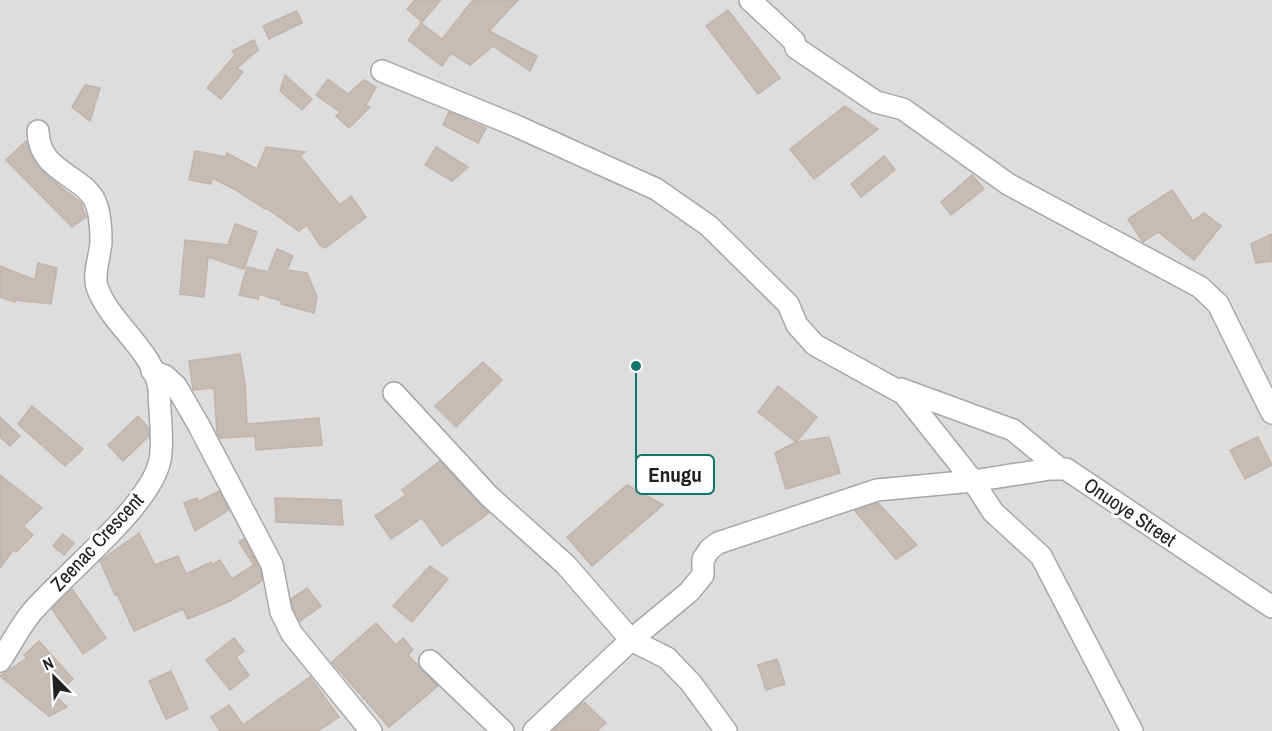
<svg xmlns="http://www.w3.org/2000/svg" width="1272" height="731" font-family="'Archivo Narrow',sans-serif">
<rect width="100%" height="100%" fill="#f0ede6"/>
<rect fill="#dedddd" x="0" y="0" width="1272" height="731"/>
<g fill="#c5bdb5" stroke="#c3b3a8" stroke-width="1.5">
<path d="M415,0h26l-19,22 -15,-13z"/>
<path d="M473,0h45l-29,31 48,25 -7,15 -37,-25 -23,19 -19,-12 -9,13 -34,-26 13,-17 21,16z"/>
<path d="M728,10l52,68 -22,16 -52,-68z"/>
<path d="M297,11l5,12 -33,16 -6,-13z"/>
<path d="M254,40l4,10 -21,18 6,4 -22,27 -14,-11 28,-33 -3,-4z"/>
<path d="M285,75l27,24 -10,11 -22,-19z"/>
<path d="M328,79l20,15 16,-14 12,7 -10,18 4,2 -21,21 -13,-12 4,-4 -24,-17z"/>
<path d="M85,85l15,3 -10,33 -18,-14z"/>
<path d="M845,106l33,23 -64,50 -24,-30z"/>
<path d="M449,112l37,16 -8,15 -35,-18z"/>
<path d="M26,141l11,24 10,11 34,27 5,14 -14,10 -66,-67z"/>
<path d="M266,147l39,5 -5,4 40,49 11,-9 15,21 -41,31 -6,-4 -12,-19 -8,6 -33,-23 -1,1 -29,-19 -24,-12 -1,6 -22,-4 6,-29 31,6 1,-4 30,16z"/>
<path d="M436,147l32,20 -16,14 -27,-16z"/>
<path d="M884,156l11,14 -34,27 -10,-13z"/>
<path d="M972,175l12,14 -33,26 -10,-13z"/>
<path d="M1172,190l21,31 11,-8 17,13 -27,34 -36,-28 -15,10 -15,-23z"/>
<path d="M235,224l22,8 -13,37 -36,-12 -4,40 -24,-3 5,-54 43,5z"/>
<path d="M1272,234v27l-16,2 -5,-19z"/>
<path d="M277,249l16,7 -6,14 20,3 10,24 -3,16 -33,-9v-3l-22,-7 -1,5 -19,-4 8,-28 21,5z"/>
<path d="M38,263l19,5 -6,36 -36,-4v2l-15,-5v-31l35,14z"/>
<path d="M240,354l5,30 2,40 72,-6 3,27 -66,5 -1,-14 -35,2 -3,-6 -3,-44 -21,2 -4,-29z"/>
<path d="M483,362l19,18 -46,47 -21,-21z"/>
<path d="M778,386l39,31 -21,25 -38,-30z"/>
<path d="M32,406l51,43 -18,17 -47,-42z"/>
<path d="M138,416l10,11 1,9 -26,25 -15,-16z"/>
<path d="M0,417l20,19 -10,10 -10,-9z"/>
<path d="M829,437l11,36 -54,16 -11,-36 21,-11z"/>
<path d="M1258,437l14,28 -27,14 -15,-29z"/>
<path d="M440,461l49,52 -47,33 -20,-28 -31,21 -16,-23 31,-21 -4,-5z"/>
<path d="M0,475l42,33 -19,18 10,9 -17,17 -2,-3 -14,19z"/>
<path d="M627,485l36,20 -71,61 -25,-29z"/>
<path d="M219,491l10,19 -34,21 -11,-28 13,-5 1,4z"/>
<path d="M275,498l66,2 2,25 -67,-3z"/>
<path d="M878,503l39,42 -21,14 -41,-48z"/>
<path d="M139,533l16,32 23,-9 8,18 25,-12 1,3 8,-5 12,19 22,-14 -15,-23 5,-3 16,30 2,12 -32,20 -42,18 -5,-10 -49,22 -17,-37 -2,1 -15,-34z"/>
<path d="M63,534l11,9 -10,12 -11,-9z"/>
<path d="M430,566l18,13 -36,43 -19,-16z"/>
<path d="M307,588l14,18 -21,15 -7,-13 -2,-9z"/>
<path d="M72,589l34,49 -23,16 -31,-45z"/>
<path d="M376,623l20,22 7,-7 10,12 -5,5 30,31 -49,41 -57,-65z"/>
<path d="M234,638l10,13 -8,6 13,18 -19,15 -24,-30z"/>
<path d="M39,641l34,38 -18,16 12,12 -18,9 -49,-40 27,-18 -3,-3z"/>
<path d="M777,659l8,25 -19,6 -8,-25z"/>
<path d="M171,671l17,38 -22,10 -17,-38z"/>
<path d="M310,677l29,40 -21,14h-98l-9,-14 18,-12 14,20z"/>
<path d="M584,702l22,21 -9,8h-44z"/>
</g>
<g fill="none" stroke-linecap="round" stroke-linejoin="round">
<g stroke="#a7a7a7" stroke-width="24">
<g id="minor">
<path d="M750,0l44,41 2,7 80,54 27,7 105,75 192,103 18,17 54,109"/>
<path d="M382,71l132,54 142,64 53,37 79,78 9,21 18,20 89,49 69,87 20,31 48,44 91,175"/>
<path d="M152,371l13,5 11,10 22,38 74,141 9,47 11,22 79,97"/>
<path d="M901,389l112,41 46,38"/>
<path d="M394,393l95,103 77,69 65,75 36,18 24,25 35,48"/>
<path d="M0,661c11,-16 20,-35 32,-49 32,-38 119,-106 128,-152 3,-16 1,-33 0,-50 -1,-8 0,-19 -2,-27 -10,-37 -48,-60 -61,-96 -4,-14 3,-30 4,-45 0,-11 -1,-26 -4,-36 -10,-32 -58,-31 -59,-75"/>
<path d="M430,661l73,70"/>
<path d="M534,731l97,-91 58,-48 14,-17v-16l7,-10 8,-6 159,-53 96,-9 77,-12h16l206,138"/>
</g>
</g>
<use href="#minor" stroke="#fff" stroke-width="21"/>
</g>
<g text-anchor="middle" stroke-width="6" stroke-linejoin="round" paint-order="stroke">
<g font-size="20" fill="#202020" stroke="#fff">
<text transform="translate(1130 512) rotate(34)" y="7">Onuoye Street</text>
<text transform="translate(97 542) rotate(-47)" y="7">Zeenac Crescent</text>
</g>
</g>
<path fill="none" stroke="#0f766e" stroke-width="2" d="M636 366L636 474"/>
<circle fill="#0f766e" stroke="#fff" stroke-width="2" cx="636" cy="366" r="6"/>
<rect fill="#fff" stroke="#0f766e" stroke-width="2" x="636" y="455" width="78" height="39" rx="6"/>
<g font-size="21" text-anchor="middle" font-weight="bold" fill="#202020">
<text x="675" y="482">Enugu</text>
</g>
<g transform="translate(54 677) rotate(336)" stroke="#ffffff" stroke-width="4.5" paint-order="stroke">
<path d="M0-4.5L10 22L0 15L-10 22Z" fill="#202020"/>
<text y="-9" font-size="16" font-weight="bold" text-anchor="middle" fill="#202020">N</text>
</g>
</svg>
